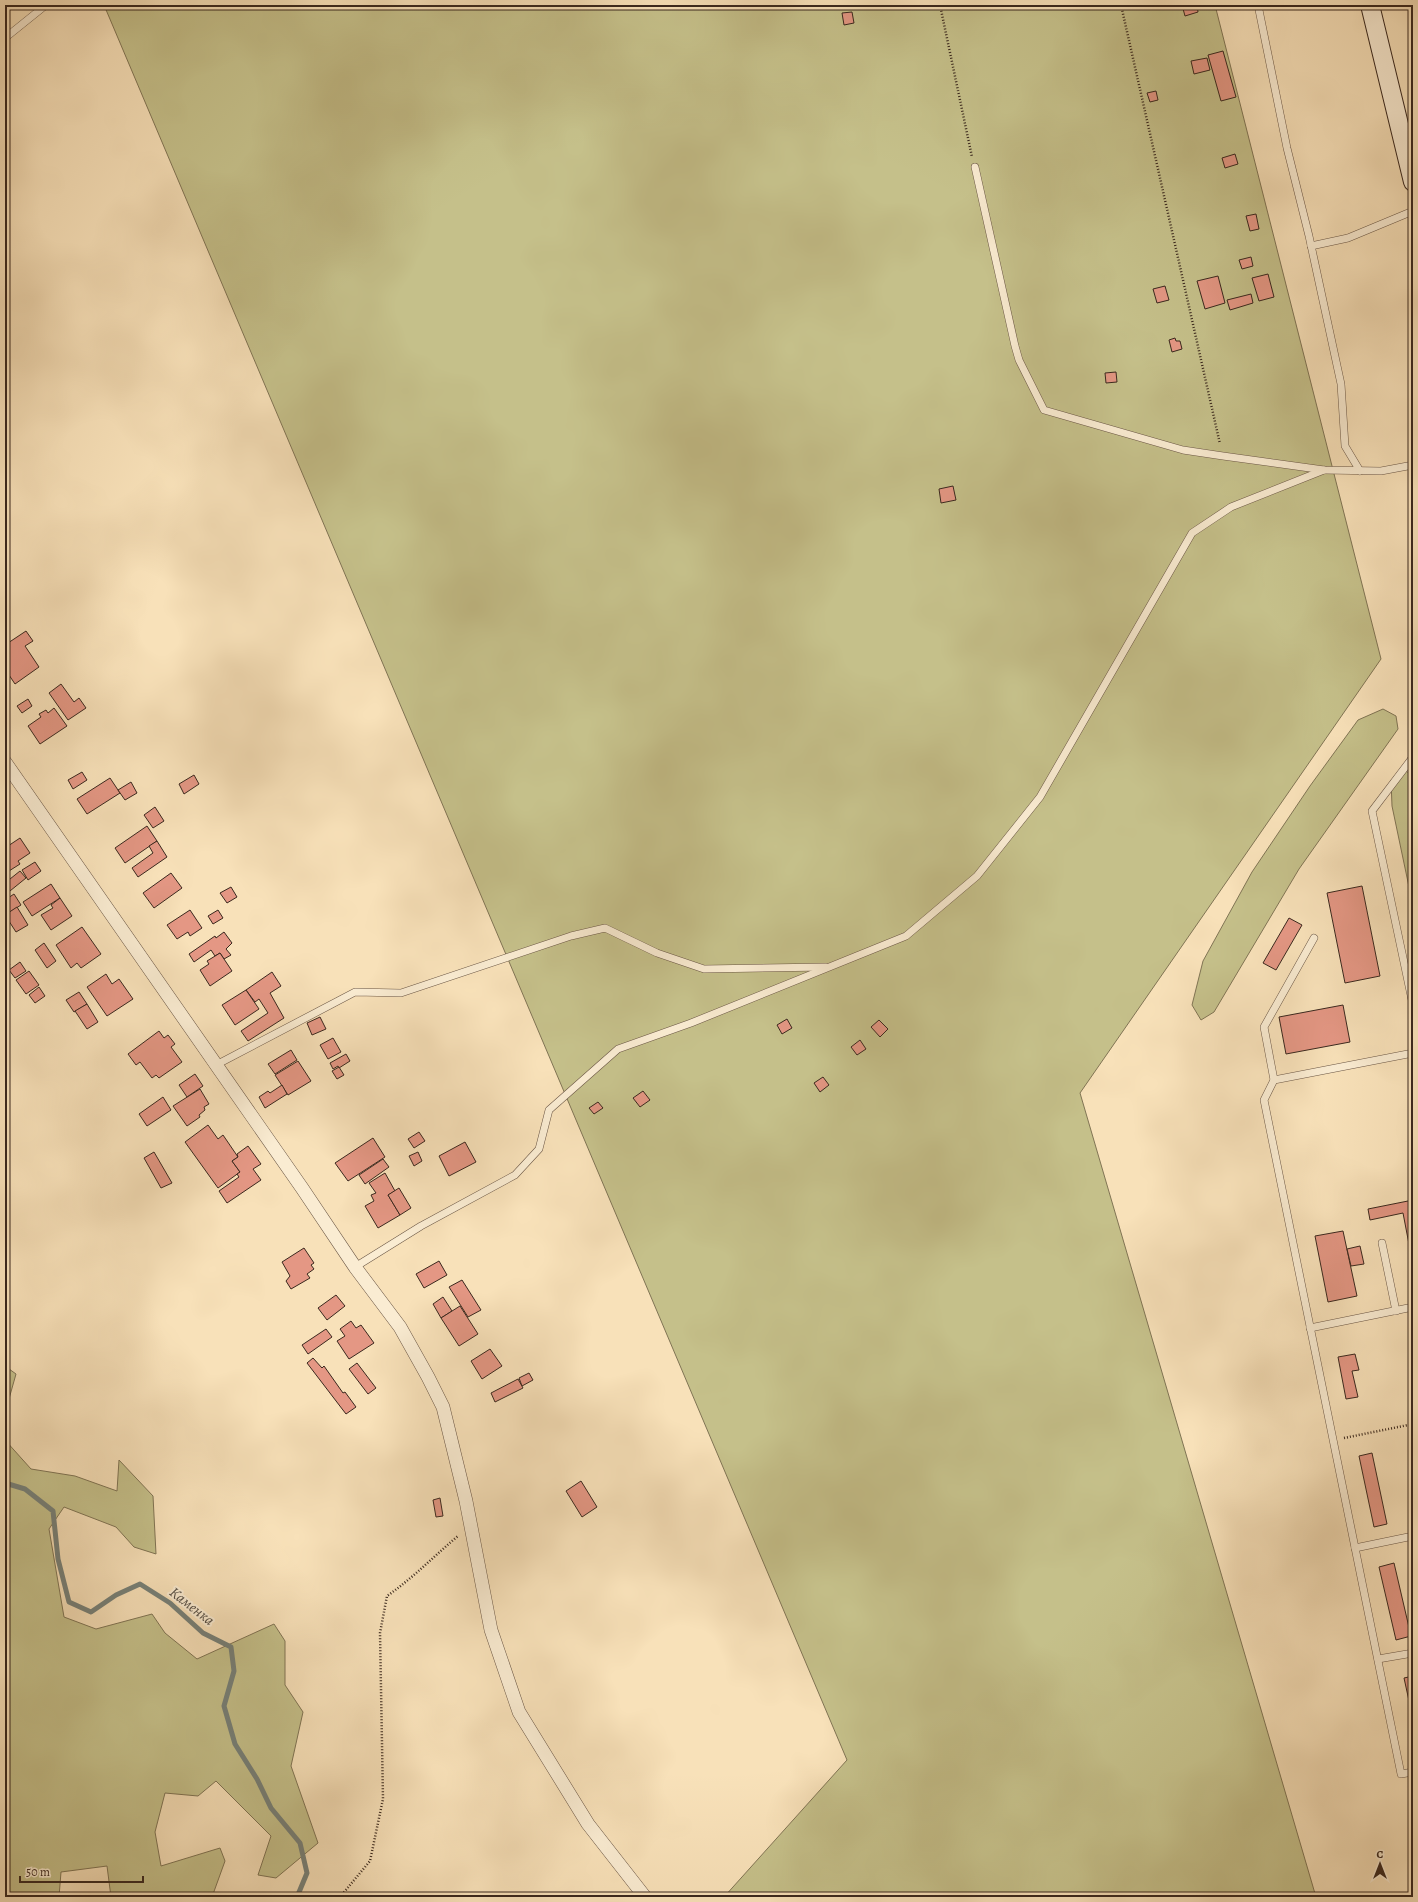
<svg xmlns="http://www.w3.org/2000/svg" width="1418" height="1902" font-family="Alegreya,serif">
<rect width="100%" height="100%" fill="#f8e1b9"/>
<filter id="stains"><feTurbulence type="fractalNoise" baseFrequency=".005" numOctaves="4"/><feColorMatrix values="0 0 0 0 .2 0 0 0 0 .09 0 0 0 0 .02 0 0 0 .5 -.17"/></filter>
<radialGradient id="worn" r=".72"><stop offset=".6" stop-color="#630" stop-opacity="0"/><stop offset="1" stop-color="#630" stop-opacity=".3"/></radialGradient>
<g fill="#c5c08a" stroke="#807454">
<path d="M104,5h1111l166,654 -301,434 236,804h-592l123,-137z"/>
<path d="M1383,709l13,7 2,13 -99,140 -85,143 -13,8 -9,-15 11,-44 49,-89 58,-86 48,-66z"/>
<path d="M1406,771l7,5v130l-21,-100 -1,-26z"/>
<path d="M5,1366l11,8 -11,39z"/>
<path d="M5,1440l26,29 44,7 42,15 2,-31 34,36 3,58 -22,-7 -18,-20 -52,-20 -15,22 15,88 32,12 56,-15 13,19 32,26 77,-35 11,17v44l18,27 -12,54 27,77 -42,35 -18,-3 13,-39 -55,-55 -18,15 -33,-3 -10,39 6,34 59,-18 5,13 -13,36h-101l-4,-31 -46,6 -2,25h-54z"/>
</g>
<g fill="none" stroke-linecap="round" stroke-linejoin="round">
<path stroke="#778179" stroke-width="5" d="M5,1483l20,6 28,22 5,48 11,43 22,10 25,-17 24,-11 30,19 33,30 28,14 3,24 -10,35 11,38 22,35 14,29 29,35 7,30 -10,24"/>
</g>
<g fill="#e49784" stroke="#3a281e">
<path d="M1182,5h15l1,7 -13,4z"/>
<path d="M852,12l2,11 -10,2 -2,-12z"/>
<path d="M1223,51l13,46 -15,4 -13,-46z"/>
<path d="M1207,58l3,12 -16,4 -3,-13z"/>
<path d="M1156,91l2,9 -8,2 -3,-9z"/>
<path d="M1235,154l3,10 -13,4 -3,-10z"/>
<path d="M1256,214l3,15 -9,2 -4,-15z"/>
<path d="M1251,257l2,9 -11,3 -3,-9z"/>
<path d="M1268,274l6,23 -15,4 -7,-23z"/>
<path d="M1218,276l7,27 -20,6 -8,-28z"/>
<path d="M1165,286l4,14 -12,3 -4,-14z"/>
<path d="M1251,294l2,9 -23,7 -3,-10z"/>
<path d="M1175,338l1,3h4l2,8 -10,3 -3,-12z"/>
<path d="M1116,372l1,10 -11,1 -1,-10z"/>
<path d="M953,486l3,14 -15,3 -2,-14z"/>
<path d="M26,631l7,10 -8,5 14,21 -24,17 -10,-15v-24z"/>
<path d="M61,684l13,18 5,-4 7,10 -18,12 -19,-27z"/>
<path d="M28,699l4,7 -10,7 -5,-7z"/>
<path d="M54,708l13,18 -27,18 -12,-18 13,-9 -2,-3 7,-4 2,3z"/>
<path d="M82,772l5,8 -14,9 -5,-9z"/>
<path d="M194,775l5,9 -15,10 -5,-10z"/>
<path d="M110,778l10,15 -33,21 -10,-15z"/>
<path d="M131,782l6,11 -12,7 -7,-10z"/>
<path d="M155,807l9,14 -11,7 -9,-13z"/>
<path d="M147,826l10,15 -32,22 -10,-15z"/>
<path d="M20,838l10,15 -12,8 2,3 -11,7 -4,-5v-18z"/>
<path d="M157,841l10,16 -29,20 -6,-9 21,-15 -4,-7z"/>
<path d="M35,862l6,9 -13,9 -6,-10z"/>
<path d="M20,871l6,7 -21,17v-12z"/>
<path d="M171,873l11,15 -28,20 -11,-15z"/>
<path d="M51,884l9,14 -28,18 -9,-14z"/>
<path d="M1362,886l18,90 -35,7 -18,-90z"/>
<path d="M231,887l6,10 -10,6 -7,-10z"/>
<path d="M14,894l7,11 -16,10v-15z"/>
<path d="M60,898l12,18 -21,14 -10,-15 12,-7 -2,-3z"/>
<path d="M17,907l11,18 -12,7 -11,-17z"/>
<path d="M190,910l12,18 -12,8 -2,-4 -11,7 -10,-14z"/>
<path d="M218,910l5,8 -10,6 -5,-8z"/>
<path d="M1289,918l13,7 -26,45 -13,-7z"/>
<path d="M82,927l19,27 -20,14 -4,-5 -6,5 -15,-23z"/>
<path d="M224,932l8,11 -6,6 5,6 -7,4 -4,-6 -5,3 -4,-6 -17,12 -5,-8 26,-18 1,2z"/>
<path d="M44,943l12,18 -9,7 -12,-18z"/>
<path d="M220,953l12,18 -22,15 -10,-16 9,-6 -2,-3z"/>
<path d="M5,957l5,8 -5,3z"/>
<path d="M20,962l6,9 -11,7 -6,-8z"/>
<path d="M29,971l10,14 -13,9 -10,-14z"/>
<path d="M272,972l9,14 -11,7 14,25 -36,23 -7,-10 27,-18 -9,-14 -4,3 -9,-12z"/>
<path d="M106,974l6,10 7,-5 14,20 -26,17 -20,-29z"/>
<path d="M39,987l6,9 -10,7 -6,-8z"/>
<path d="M246,990l13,19 -24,16 -13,-20z"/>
<path d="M79,992l8,12 -13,8 -8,-12z"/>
<path d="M87,1004l11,18 -11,7 -12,-18z"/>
<path d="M1343,1005l7,37 -64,12 -7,-37z"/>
<path d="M320,1017l6,12 -14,6 -5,-12z"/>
<path d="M787,1019l5,9 -10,6 -5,-9z"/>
<path d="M879,1020l9,9 -8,8 -9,-10z"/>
<path d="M159,1031l5,7 4,-3 7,9 -4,3 11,15 -23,16 -3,-3 -4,3 -12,-16 -4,3 -8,-11z"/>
<path d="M333,1038l8,14 -13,7 -8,-14z"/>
<path d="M860,1040l6,9 -9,6 -6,-8z"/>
<path d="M291,1050l6,10 -22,14 -7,-10z"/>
<path d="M346,1054l4,7 -11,7 -1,-2 -5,3 -3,-6z"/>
<path d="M298,1061l13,20 -23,14 -13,-20z"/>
<path d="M339,1067l5,8 -7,4 -5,-8z"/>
<path d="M195,1074l8,12 -16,11 -8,-12z"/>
<path d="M823,1077l6,8 -9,7 -6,-9z"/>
<path d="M282,1085l5,9 -22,14 -6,-11 9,-6 2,2z"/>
<path d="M200,1089l9,15 -5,3 1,3 -6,5 1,2 -13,9 -14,-20z"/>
<path d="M643,1091l7,9 -10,7 -7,-9z"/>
<path d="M163,1097l8,13 -24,16 -8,-12z"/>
<path d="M598,1102l5,6 -9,6 -5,-6z"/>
<path d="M208,1125l10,14 5,-4 15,22 -6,4 8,11 -22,16 -33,-46z"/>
<path d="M419,1132l6,9 -11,7 -6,-9z"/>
<path d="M373,1138l12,19 -37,24 -13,-18z"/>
<path d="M465,1142l11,20 -27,14 -10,-20z"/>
<path d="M248,1146l13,18 -8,5 8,11 -34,23 -8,-12 20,-14 -2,-3 3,-2 -8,-11 6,-4 -1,-3z"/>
<path d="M154,1152l18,31 -11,5 -17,-30z"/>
<path d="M418,1152l4,9 -8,5 -5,-10z"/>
<path d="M383,1159l6,8 -24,17 -6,-9z"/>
<path d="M385,1173l10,18 -7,4 12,20 -22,13 -13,-22 9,-5 -3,-6 5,-2 -7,-10z"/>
<path d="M399,1188l12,20 -11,7 -12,-20z"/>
<path d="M1413,1200v65l-10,-52 -33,7 -2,-11z"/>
<path d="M1343,1231l14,65 -29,6 -13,-66z"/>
<path d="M1360,1246l4,18 -13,2 -4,-17z"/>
<path d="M304,1248l10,15 -3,2 3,4 -7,5 3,4 -19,11 -5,-8 4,-5 -8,-14z"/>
<path d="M439,1261l8,14 -23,13 -8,-14z"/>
<path d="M462,1280l19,30 -13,7 -19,-30z"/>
<path d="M336,1295l9,11 -18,14 -9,-12z"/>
<path d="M443,1297l9,14 -11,7 -8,-14z"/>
<path d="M460,1306l18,28 -19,12 -18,-28z"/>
<path d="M351,1321l5,7 5,-3 13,18 -25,16 -12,-18 8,-5 -5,-7z"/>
<path d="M326,1329l6,8 -24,17 -6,-9z"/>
<path d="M490,1349l12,17 -20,13 -11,-18z"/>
<path d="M1355,1354l4,16 -7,1 6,26 -12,2 -8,-42z"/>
<path d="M313,1358l9,10 2,-2 19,27 2,-1 11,15 -10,7 -39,-51z"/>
<path d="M357,1363l19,25 -8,6 -19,-25z"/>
<path d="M529,1373l4,7 -11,6 -3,-8z"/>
<path d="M518,1379l5,9 -28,14 -4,-9z"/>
<path d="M1372,1453l15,71 -13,3 -15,-71z"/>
<path d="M581,1481l16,26 -15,10 -16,-26z"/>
<path d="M440,1498l3,18 -7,1 -3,-17z"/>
<path d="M1394,1563l17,73 -15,4 -17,-73z"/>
<path d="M1413,1676v43l-9,-41z"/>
</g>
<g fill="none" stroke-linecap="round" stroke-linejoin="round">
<g stroke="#6a5645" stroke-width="8">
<g id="service">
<path d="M1258,5l29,143 22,88 32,148 4,62 15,25"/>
<path d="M5,38l41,-33"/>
<path d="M975,167l40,179 4,14 25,50 139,40 40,6 101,14 57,1 32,-6"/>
<path d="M1311,246l37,-8 65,-27"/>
<path d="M1413,757l-41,54 41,194"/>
<path d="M1413,1053l-139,27 -10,20 137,674 12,-2"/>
<path d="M216,1065l139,-73 46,1 170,-57 34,-8 52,25 47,16 122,-2"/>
<path d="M1274,1080l-10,-53 50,-89"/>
<path d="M1382,1243l14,68"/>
<path d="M355,1267l66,-41 94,-51 24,-26 10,-39 69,-61 73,-26 215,-87 71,-60 63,-79 152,-264 39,-26 93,-37"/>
<path d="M1310,1328l103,-21"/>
<path d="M1355,1548l58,-12"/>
<path d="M1378,1659l35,-6"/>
</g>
</g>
<g stroke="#6a5645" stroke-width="14">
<path id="minor" d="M5,762l297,426 53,79 45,60 28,50 15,30 23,94 25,129 28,82 69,112 57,73"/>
</g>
<g stroke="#3a281e" stroke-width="20">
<path id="secondary" d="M1370,5l43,177"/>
</g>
<g stroke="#3a281e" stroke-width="2.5" stroke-dasharray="1 2" stroke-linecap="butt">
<path d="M940,5l32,152"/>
<path d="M1121,5l99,439"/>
<path d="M1344,1438l69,-14"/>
<path d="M340,1897l30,-36 13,-62 -3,-166 7,-37c26,-18 47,-40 71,-60"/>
</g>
<use href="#service" stroke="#faecd2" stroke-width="7"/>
<use href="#minor" stroke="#faecd2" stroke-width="13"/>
<use href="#secondary" stroke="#faecd2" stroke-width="18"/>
</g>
<g text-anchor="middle" stroke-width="4" stroke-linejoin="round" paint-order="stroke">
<g font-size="15" font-style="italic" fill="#534d44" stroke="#faecd2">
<text transform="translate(192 1606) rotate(38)" y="5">Каменка</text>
</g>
</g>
<rect width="1418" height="1902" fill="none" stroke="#f8e1b9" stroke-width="20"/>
<rect x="6" y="6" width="1406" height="1890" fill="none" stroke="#3a281e" stroke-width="2"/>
<rect x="10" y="10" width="1398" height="1882" fill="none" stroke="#3a281e"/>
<g transform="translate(1380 1864)" stroke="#faecd2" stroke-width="3" paint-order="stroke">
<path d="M0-3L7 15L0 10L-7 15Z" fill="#3a281e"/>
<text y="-6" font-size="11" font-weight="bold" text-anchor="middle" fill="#3a281e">С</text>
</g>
<path d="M20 1876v6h123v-6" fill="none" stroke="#3a281e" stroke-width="2"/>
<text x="26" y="1876" font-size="12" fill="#3a281e" stroke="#faecd2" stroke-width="3" paint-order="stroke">50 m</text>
<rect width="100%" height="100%" filter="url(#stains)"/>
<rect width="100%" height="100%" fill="url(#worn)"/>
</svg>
